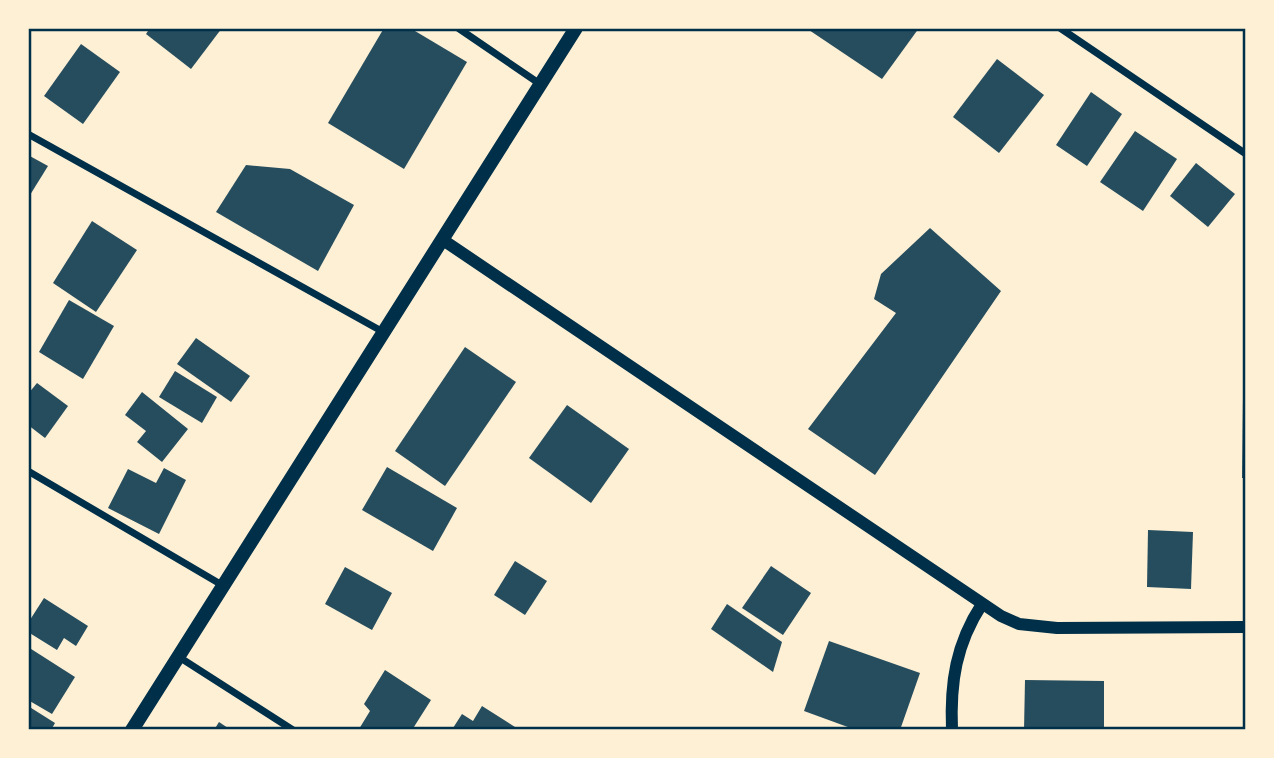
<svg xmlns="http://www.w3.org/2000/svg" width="1274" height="758" font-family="Quicksand,sans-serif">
<rect width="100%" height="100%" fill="#fdf0d5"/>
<g fill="#264d5e">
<path d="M150,28h72l-31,41 -45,-35z"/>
<path d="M384,28h26l57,34 -63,107 -76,-46z"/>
<path d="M806,28h113l-37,51z"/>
<path d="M81,44l39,28 -37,52 -39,-28z"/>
<path d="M997,59l47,36 -45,58 -46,-36z"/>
<path d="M1091,92l31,22 -35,52 -31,-21z"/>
<path d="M1135,131l42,28 -34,52 -43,-29z"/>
<path d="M28,155l20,11 -18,29 -2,-1z"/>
<path d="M1196,163l39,31 -27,33 -38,-31z"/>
<path d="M246,165l44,4 64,36 -36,66 -102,-59z"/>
<path d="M92,221l45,29 -41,62 -43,-29z"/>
<path d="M930,228l71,63 -126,184 -67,-46 88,-116 -22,-14 7,-25z"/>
<path d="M69,300l45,26 -31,53 -44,-27z"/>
<path d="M196,338l54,38 -19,26 -54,-38z"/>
<path d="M465,347l51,35 -71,104 -50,-35z"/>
<path d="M175,371l42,26 -15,26 -43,-26z"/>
<path d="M37,383l31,23 -23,32 -17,-13v-31z"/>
<path d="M142,392l46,37 -26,33 -25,-20 9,-11 -21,-16z"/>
<path d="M1243,397h3v81h-4z"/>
<path d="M567,405l62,44 -38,54 -62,-45z"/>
<path d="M387,467l70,41 -24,43 -71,-41z"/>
<path d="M164,468l22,12 -27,54 -51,-26 20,-39 28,14z"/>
<path d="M1148,530l45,2 -2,57 -44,-2z"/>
<path d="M515,561l32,20 -22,34 -31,-20z"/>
<path d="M771,566l40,27 -28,42 -41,-27z"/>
<path d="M345,567l47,26 -20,37 -47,-26z"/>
<path d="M44,598l44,28 -12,20 -12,-8 -7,12 -29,-18v-9z"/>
<path d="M727,604l55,38 -9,30 -62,-43z"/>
<path d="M829,641l91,32 -20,57h-44l-52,-19z"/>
<path d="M28,647l47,30 -23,37 -24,-14z"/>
<path d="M385,670l46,30 -19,30 -53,-1 11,-18 -6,-7z"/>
<path d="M1025,680l79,1v49h-80z"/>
<path d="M28,706l27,17 -4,7h-23z"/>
<path d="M482,706l33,21 -2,3 -60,-2 9,-14 11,7z"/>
<path d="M219,722l12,8h-17z"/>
</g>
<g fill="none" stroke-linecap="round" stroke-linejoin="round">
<g stroke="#003049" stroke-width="7">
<path d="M458,28l82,56"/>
<path d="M1060,28l186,126"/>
<path d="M28,134l357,199"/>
<path d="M28,471l194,114"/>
<path d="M179,657l114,73"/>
</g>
<g stroke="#003049" stroke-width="12">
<path d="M443,240l558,376 18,8 38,4 189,-1"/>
<path d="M952,730c-2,-48 4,-86 30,-126"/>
</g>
<path stroke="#003049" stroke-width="14" d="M132,730l444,-702"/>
</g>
<rect width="1274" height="758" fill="none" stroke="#fdf0d5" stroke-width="60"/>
<rect x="30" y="30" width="1214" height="698" fill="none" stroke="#003049" stroke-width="2.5"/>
</svg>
